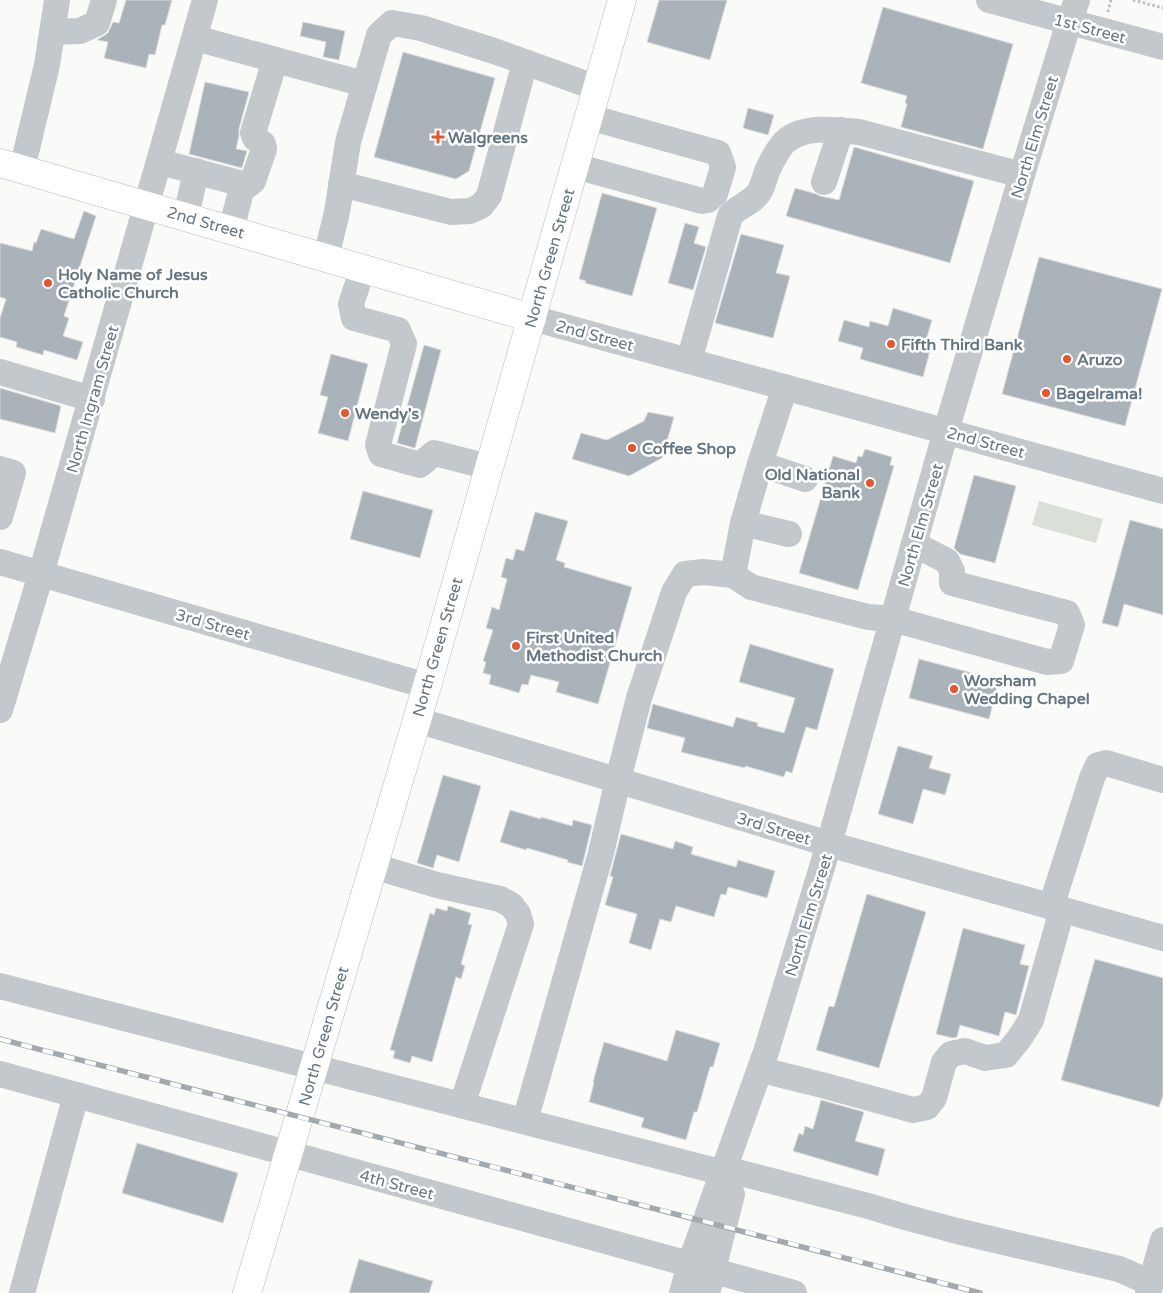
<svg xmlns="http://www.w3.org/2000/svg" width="1163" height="1293" font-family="'Varela Round',sans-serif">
<rect width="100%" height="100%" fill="#fafaf8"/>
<path fill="#dadfd7" d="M1039,501l64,18 -7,24 -64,-18z"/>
<g fill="#aab3b9" stroke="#dcdcda">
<path d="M126,0h46l-7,25h-3l-7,30 -6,-1 -3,14 -42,-10 4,-16 -11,-2 11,-7 5,-11 6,1z"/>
<path d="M659,0h68l-17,60 -63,-18z"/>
<path d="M883,7l130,37 -30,105 -82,-22 6,-23 -2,-1 2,-7 -46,-13z"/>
<path d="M303,22l42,9 -6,29 -16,-3 3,-15 -26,-6z"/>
<path d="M403,52l92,26 -26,93 -13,8 -82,-22z"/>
<path d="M205,82l44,10 -10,37v7l-3,13 11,2 -5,17 -53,-14z"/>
<path d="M748,108l26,7 -6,20 -25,-7z"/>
<path d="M854,147l120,34 -24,82 -164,-47 9,-28 21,6 4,2 19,4z"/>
<path d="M602,193l55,15 -25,88 -47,-13 1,-2 -7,-2z"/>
<path d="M84,211l12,5 -32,100 5,2 -6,18 20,6 -6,18 -33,-10 -1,5 -27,-8 1,-5 -17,-5v-19l6,-19 -6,-2v-54l32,8 2,-9 2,1 5,-14 33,10z"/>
<path d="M685,223l14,4 -5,16 12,4 -13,43 -25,-7z"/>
<path d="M741,234l43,11 -8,28 14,3 -17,62 -58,-15z"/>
<path d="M1039,257l123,32 -37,137 -123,-32z"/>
<path d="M893,308l39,12 -5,17 6,2 -10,38 -63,-18 3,-11 -25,-7 6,-21 25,7 1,-6 18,5z"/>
<path d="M424,345l17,5 -26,98 -18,-5z"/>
<path d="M331,354l37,10 -20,77 -30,-8 10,-36 -8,-2z"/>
<path d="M0,388l61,18 -6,27 -55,-14z"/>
<path d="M648,412l26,5 -12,41 -33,18 -57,-17 9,-26 26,7 37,-19z"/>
<path d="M865,449l27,8 -2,8 4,1 -36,124 -59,-17 34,-117 23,7 2,-7 4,1z"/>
<path d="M974,475l42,11 -21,77 -35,-9 -6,-6z"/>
<path d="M363,491l70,19 -13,48 -70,-19z"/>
<path d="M535,512l33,9 -12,39 9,3 -1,4 68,20 -34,117 -42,-12 3,-10 -28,-7 -3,10 -6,-1 -3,9 -30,-9 2,-9 -8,-2 3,-11 -3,-1 10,-31 -7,-2 6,-21 7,3 8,-31 -6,-2 5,-19 7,2 3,-11 8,2z"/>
<path d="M1130,520l33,9v86l-39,-11 -6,23 -16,-4z"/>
<path d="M750,644l84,25 -17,61 -11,-3 -14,46 -6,-2 -2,6 -39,-11v2l-64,-16 4,-14 -38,-10 6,-24 80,23 3,-10 22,6 -1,3 27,7 11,-35 -56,-16z"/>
<path d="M919,659l80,21 -10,39 -80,-21z"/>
<path d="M898,746l35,10 -4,12 22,6 -6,21 -22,-6 -10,35 -35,-10z"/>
<path d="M443,775l38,11 -22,76 -22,-7 -4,13 -16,-5z"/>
<path d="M510,810l31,9v-2l31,9 1,-6 19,5 -10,41 -15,-4 1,-2 -41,-12 -1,2 -26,-8z"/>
<path d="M621,834l52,15 2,-8 18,6 -2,7 45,13 2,-7 37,11 -8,27 -39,-11 -2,8 -5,-1 -7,23 -38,-11 -5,16 -11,-3 -9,31 -22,-7 8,-29 -32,-9 8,-28 -3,-1z"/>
<path d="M867,894l59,18 -47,156 -63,-18 13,-44 5,1z"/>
<path d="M448,906l23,7 -3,11 4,1 -11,39 4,2 -4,13 -5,-2 -24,85 -20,-6 -2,7 -17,-5 2,-7 -5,-1 40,-137 4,2 2,-7 11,3z"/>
<path d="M963,928l62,17 -5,19 9,2 -13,49 -11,-3 -6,24 -39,-11 -3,12 -4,1 -17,-4z"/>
<path d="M1095,959l68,19v117l-4,12 -98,-27z"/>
<path d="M676,1030l44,13 -7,24h-3l-13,45h-3l-8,28 -45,-13 3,-9 -55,-16 5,-19 -1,-1 11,-40 63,19z"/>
<path d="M821,1100l43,12 -9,29 30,8 -7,27 -85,-25 6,-18 4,2 2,-9 8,3z"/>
<path d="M137,1143l101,30 -15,50 -101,-30z"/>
<path d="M359,1259l74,22 -4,12h-80z"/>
</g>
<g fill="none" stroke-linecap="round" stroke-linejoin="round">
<g stroke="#b5babe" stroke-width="29">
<g id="major">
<path d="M0,163l532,155"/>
<path d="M247,1293l180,-607 195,-686"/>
</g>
</g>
<g stroke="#bbbfc2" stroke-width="3" stroke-dasharray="2.5 2.5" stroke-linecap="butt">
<path d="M1133,0l30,8"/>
<path d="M1108,12l3,-12"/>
</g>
<g stroke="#c3c8cc" stroke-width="26">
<path d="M989,0l174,47"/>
<path d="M53,32l27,-1 17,-8 7,-23"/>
<path d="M195,38l169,46"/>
<path d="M160,162l83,22 5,1 5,-4 11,-32 -1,-5 -8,-6 -2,-5 22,-73"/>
<path d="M575,166l127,35 6,-1 7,-6 8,-27 -2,-6 -3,-8 -129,-36"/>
<path d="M22,169l25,-104 10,-65"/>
<path d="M824,182l17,-52"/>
<path d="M341,184l110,28 19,-1 11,-5 8,-10 36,-134"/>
<path d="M186,217l10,-46"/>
<path d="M231,230l12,-46"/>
<path d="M326,257l11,-45 11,-70 31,-107 13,-12 29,5 73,23 103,37"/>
<path d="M363,268l-12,36 3,14 44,12 6,14 -26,101 3,9 39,11 14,-12 55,14"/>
<path d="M532,318l631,173"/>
<path d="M689,361l41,-145c7,-9 17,-11 25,-19 8,-7 9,-19 13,-28 3,-7 13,-25 19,-29 20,-15 49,-10 72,-8l163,43"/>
<path d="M0,372l92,27"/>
<path d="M760,464l45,15"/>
<path d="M0,469l13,4 -13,44"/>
<path d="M743,523l46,11"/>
<path d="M0,562l427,124"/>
<path d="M733,575l10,-52 17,-59 25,-77"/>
<path d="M0,710l41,-136 164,-574"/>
<path d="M417,720l412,124 334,94"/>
<path d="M373,866l64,19 63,14 11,6 7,9 3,10 -59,181"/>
<path d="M1051,907l41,-129 6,-13 8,-2 57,17"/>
<path d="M0,986l724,187"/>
<path d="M762,1070l60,15 91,25 14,-3 7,-9 10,-36 7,-8 14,-3 20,7 21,-3 13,-16 12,-19 31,-110"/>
<path d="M0,1074l794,219"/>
<path d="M525,1121l76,-268 17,-73 21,-82 35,-106 11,-18 18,-2 30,3 18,12 117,30 25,2 154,43 14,-1 11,-36 -5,-12 -115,-30v-12l-5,-10 -33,-17"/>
<path d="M737,1172l131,34 37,11 52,14 162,38 32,14"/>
<path d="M22,1293l54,-198"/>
<path d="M682,1293l8,-29 76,-212 63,-208 117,-413 76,-256 47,-153 8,-22"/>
<path d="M707,1293l25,-99"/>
<path d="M1148,1293l15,-53"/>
</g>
<use href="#major" stroke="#fff" stroke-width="28"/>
<g stroke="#a2aab0" stroke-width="5.5">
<path id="rail" d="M0,1039c326,86 653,168 980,254"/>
</g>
<use href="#rail" stroke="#fff" stroke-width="4" stroke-dasharray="11" stroke-linecap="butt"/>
</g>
<g fill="#e4572e" stroke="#fff" stroke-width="2">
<path d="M435.5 129.5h5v5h5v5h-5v5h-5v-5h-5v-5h5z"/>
<circle cx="48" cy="283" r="5"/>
<circle cx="891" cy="344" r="5"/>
<circle cx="1067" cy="359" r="5"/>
<circle cx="1046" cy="393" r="5"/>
<circle cx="345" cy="413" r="5"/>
<circle cx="632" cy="448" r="5"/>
<circle cx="870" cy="483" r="5"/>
<circle cx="516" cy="646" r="5"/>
<circle cx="954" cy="689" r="5"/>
</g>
<g text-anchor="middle" stroke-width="5" stroke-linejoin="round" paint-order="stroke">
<g font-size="16" fill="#657683" stroke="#fff">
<text transform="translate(1090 28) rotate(15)" y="6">1st Street</text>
<text transform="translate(1034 137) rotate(-73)" y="6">North Elm Street</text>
<text transform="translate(206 222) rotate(16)" y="6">2nd Street</text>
<text transform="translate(549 258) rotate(-74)" y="6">North Green Street</text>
<text transform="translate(595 335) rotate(15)" y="6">2nd Street</text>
<text transform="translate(92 399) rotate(-74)" y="6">North Ingram Street</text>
<text transform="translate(986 442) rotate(15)" y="6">2nd Street</text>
<text transform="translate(920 525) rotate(-74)" y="6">North Elm Street</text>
<text transform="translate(213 624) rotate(16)" y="6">3rd Street</text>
<text transform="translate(437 647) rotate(-74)" y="6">North Green Street</text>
<text transform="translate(774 828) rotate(17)" y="6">3rd Street</text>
<text transform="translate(808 915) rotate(-73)" y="6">North Elm Street</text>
<text transform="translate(323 1036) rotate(-74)" y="6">North Green Street</text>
<text transform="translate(397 1184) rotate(15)" y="6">4th Street</text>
</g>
<g font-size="16" font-weight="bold" fill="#657683" stroke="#fff" text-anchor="start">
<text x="448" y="143">Walgreens</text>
<text x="58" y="280">Holy Name of Jesus<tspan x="58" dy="18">Catholic Church</tspan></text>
<text x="901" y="350">Fifth Third Bank</text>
<text x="1077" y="365">Aruzo</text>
<text x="1056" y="399">Bagelrama!</text>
<text x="355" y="419">Wendy's</text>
<text x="642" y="454">Coffee Shop</text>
<text x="860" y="480" text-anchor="end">Old National<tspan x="860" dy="18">Bank</tspan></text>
<text x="526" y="643">First United<tspan x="526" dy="18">Methodist Church</tspan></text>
<text x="964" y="686">Worsham<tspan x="964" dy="18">Wedding Chapel</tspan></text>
</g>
</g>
</svg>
